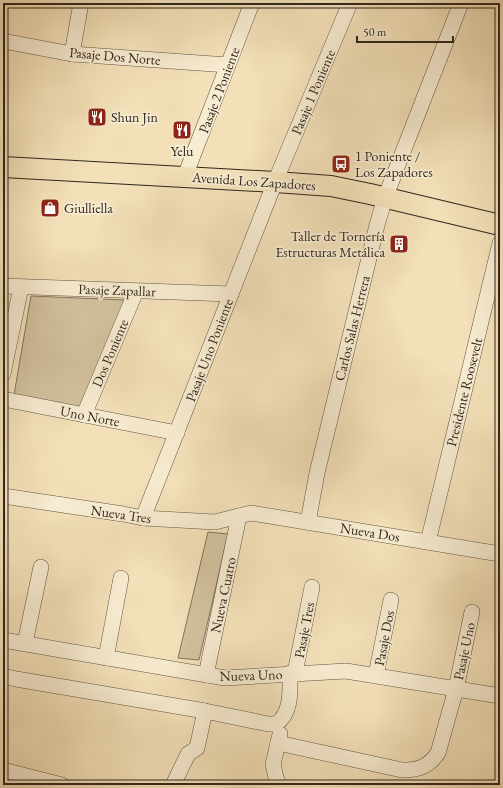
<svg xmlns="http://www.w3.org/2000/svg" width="503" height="788" font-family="'EB Garamond',serif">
<rect width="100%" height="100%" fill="#f3e0b8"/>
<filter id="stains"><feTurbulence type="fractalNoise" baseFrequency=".005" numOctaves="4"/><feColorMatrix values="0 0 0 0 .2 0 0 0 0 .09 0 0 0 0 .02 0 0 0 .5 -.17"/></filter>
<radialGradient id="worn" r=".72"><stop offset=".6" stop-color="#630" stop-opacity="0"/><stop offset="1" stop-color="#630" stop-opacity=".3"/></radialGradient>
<g fill="#d2c19e" stroke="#80745e">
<path d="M31,296l94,4 -44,109 -67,-14z"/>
<path d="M208,532l20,2 -29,126 -21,-2z"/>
</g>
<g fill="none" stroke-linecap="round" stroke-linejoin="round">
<g stroke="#605544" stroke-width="16">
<g id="minor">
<path d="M3,41l69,13 156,11"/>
<path d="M72,54l9,-51"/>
<path d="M185,176l67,-173"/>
<path d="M3,286l228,8"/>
<path d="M3,374l18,-87"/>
<path d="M3,399l174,34"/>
<path d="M84,415l52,-124"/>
<path d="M3,496l120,18 20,4 72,4 36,-9 249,41"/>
<path d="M143,518l132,-336 75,-179"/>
<path d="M308,522l9,-49 60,-248 8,-27 76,-195"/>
<path d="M428,542l72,-299"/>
<path d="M3,640l222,38 121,-7 154,25"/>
<path d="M25,643l16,-76"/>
<path d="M106,658l15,-80"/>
<path d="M295,673l17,-86"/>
<path d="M206,675l33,-159"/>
<path d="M376,675l15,-75"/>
<path d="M3,676l13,3 189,32 63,13h8c16,-11 14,-33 14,-51"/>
<path d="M278,743l124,27c17,0 26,-3 36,-17l18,-64 16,-77"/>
<path d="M3,770l59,15"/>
<path d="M173,785l15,-31 9,-6 8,-37"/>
<path d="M279,785l-3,-7 -3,-14 7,-30"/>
</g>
</g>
<g stroke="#2f271d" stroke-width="22">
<path id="major" d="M3,167l272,15 56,4 39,8 130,31"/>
</g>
<use href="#minor" stroke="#f7ebd1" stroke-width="15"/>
<use href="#major" stroke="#f3e0b8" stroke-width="20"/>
</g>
<defs>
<g id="restaurant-square" transform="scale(1)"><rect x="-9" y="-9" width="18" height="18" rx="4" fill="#8f2418" stroke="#f7ebd1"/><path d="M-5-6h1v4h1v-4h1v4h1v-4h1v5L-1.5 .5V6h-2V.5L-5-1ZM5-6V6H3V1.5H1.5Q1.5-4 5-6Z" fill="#fff"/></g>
<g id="bus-square" transform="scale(1)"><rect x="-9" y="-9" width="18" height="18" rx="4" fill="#8f2418" stroke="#f7ebd1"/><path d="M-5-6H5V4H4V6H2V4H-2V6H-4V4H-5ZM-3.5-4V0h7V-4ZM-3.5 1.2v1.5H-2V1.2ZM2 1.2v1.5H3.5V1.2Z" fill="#fff"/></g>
<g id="shop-square" transform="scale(1)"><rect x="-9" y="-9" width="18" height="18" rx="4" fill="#8f2418" stroke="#f7ebd1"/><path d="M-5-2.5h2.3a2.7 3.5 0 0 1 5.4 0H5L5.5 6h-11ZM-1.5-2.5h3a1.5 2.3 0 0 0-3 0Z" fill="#fff"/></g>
<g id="building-square" transform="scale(1)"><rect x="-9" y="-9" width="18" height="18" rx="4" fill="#8f2418" stroke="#f7ebd1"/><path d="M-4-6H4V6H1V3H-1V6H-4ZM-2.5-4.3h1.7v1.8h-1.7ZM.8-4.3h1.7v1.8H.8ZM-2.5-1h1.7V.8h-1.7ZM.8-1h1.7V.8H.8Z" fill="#fff"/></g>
</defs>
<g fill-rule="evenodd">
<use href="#restaurant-square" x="97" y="117"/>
<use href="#restaurant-square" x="182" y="130"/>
<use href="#bus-square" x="341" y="164"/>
<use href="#shop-square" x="50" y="208"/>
<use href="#building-square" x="399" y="244"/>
</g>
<g text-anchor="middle" stroke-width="3.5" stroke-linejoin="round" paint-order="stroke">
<g font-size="14" fill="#2f271d" stroke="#f7ebd1">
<text transform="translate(115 56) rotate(5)" y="5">Pasaje Dos Norte</text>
<text transform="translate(219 90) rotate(-69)" y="5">Pasaje 2 Poniente</text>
<text transform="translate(313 92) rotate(-67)" y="5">Pasaje 1 Poniente</text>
<text transform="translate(254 181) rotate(4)" y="5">Avenida Los Zapadores</text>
<text transform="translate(117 290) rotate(2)" y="5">Pasaje Zapallar</text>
<text transform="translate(352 328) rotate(-76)" y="5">Carlos Salas Herrera</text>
<text transform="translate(209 350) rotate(-69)" y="5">Pasaje Uno Poniente</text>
<text transform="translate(110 353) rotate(-67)" y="5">Dos Poniente</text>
<text transform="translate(464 392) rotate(-76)" y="5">Presidente Roosevelt</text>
<text transform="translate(90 416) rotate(11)" y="5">Uno Norte</text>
<text transform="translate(121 514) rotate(8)" y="5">Nueva Tres</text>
<text transform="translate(370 532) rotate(9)" y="5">Nueva Dos</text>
<text transform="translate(223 595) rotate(-78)" y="5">Nueva Cuatro</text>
<text transform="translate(304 630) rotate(-79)" y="5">Pasaje Tres</text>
<text transform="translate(384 638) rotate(-79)" y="5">Pasaje Dos</text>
<text transform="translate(464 651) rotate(-78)" y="5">Pasaje Uno</text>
<text transform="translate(251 675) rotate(-2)" y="5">Nueva Uno</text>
</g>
<g font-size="14" fill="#2f271d" stroke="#f7ebd1" text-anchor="start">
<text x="111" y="122">Shun Jin</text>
<text x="182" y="156" text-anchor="middle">Yelu</text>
<text x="355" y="161">1 Poniente /<tspan x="355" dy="16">Los Zapadores</tspan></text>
<text x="64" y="213">Giulliella</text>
<text x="385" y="241" text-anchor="end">Taller de Tornería<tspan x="385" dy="16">Estructuras Metálica</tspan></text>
</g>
</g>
<rect width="503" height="788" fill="none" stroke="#f3e0b8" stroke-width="16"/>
<rect x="4" y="4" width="495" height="780" fill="none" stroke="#2f271d" stroke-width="2"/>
<rect x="8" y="8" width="487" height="772" fill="none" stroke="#2f271d"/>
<path d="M357 36v6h96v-6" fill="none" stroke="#2f271d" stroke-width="2"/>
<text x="363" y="36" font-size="12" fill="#2f271d" stroke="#f7ebd1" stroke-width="3" paint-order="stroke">50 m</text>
<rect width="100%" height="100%" filter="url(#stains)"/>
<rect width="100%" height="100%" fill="url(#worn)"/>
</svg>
